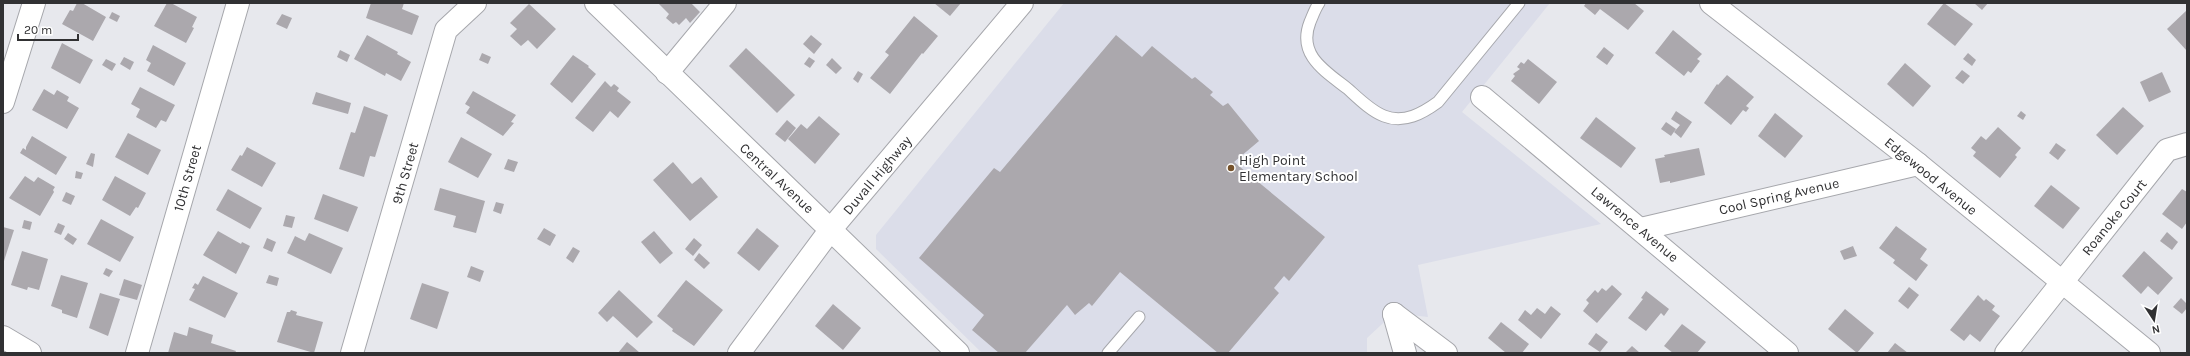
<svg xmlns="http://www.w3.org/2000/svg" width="2190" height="356" font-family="Karla,sans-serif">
<rect width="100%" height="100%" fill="#e7e8ed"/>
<path fill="#dbdde9" d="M1064,3h486l-88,109 139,112 -183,41 10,52 -34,-4 -27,25v15h-385l-106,-104v-14z"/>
<g fill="#aba8ad">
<path d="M77,3h5l24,14 -13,24 -31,-17 8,-14 3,1z"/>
<path d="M167,3h4l26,14 -5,10 2,1 -8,15 -32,-17z"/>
<path d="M371,3h33l-2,6 17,7 -7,19 -46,-17z"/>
<path d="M658,3h33l9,9 -10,11 -4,-5 -7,7 -3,-3 -3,2 -7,-6 3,-4z"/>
<path d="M934,3h27l-11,13z"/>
<path d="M1586,3h48l10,8 -16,19 -28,-21 -5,6 -11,-9z"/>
<path d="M1944,3l29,21 -18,22 -28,-22z"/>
<path d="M1974,3h14l-6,7z"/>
<path d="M529,4l27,25 -19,20 -9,-9 -7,6 -11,-10 7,-7 -7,-6z"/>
<path d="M2187,10v41l-20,-22z"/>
<path d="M112,12l8,4 -3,6 -8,-4z"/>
<path d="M282,14l10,4 -5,11 -11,-5z"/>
<path d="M914,16l24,20 -15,18 -1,-1 -32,41 -20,-16 19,-23 -4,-3z"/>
<path d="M1673,30l29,24 -5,5 3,2 -9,12 -3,-2 -4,5 -29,-23z"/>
<path d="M367,35l31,17 -1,2 14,8 -10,19 -15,-8 -1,3 -31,-17z"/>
<path d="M811,35l11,9 -8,10 -11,-10z"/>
<path d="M1116,35l26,22 10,-11 40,33 3,-2 18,15 -3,3 13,11 5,-3 31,38 -25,21 91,75 -36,44 -5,-5 -10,12 5,5 -51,60h-10l-98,-81 -28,34 -3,-3 -14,12 -8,-10 -42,48h-26l-27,-23 12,-15 -65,-57 75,-90 6,4z"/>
<path d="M62,43l31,17 -13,24 -29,-16z"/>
<path d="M153,45l33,18 -12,23 -27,-15 4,-8 -5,-3z"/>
<path d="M1604,47l10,8 -7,10 -11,-8z"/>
<path d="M746,48l49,47 -18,18 -48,-47z"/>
<path d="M340,50l10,5 -3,7 -10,-5z"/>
<path d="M482,53l9,4 -3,7 -9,-4z"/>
<path d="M1968,53l8,7 -4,6 -9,-7z"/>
<path d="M573,55l16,11 -1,1 8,7 -24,29 -22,-19z"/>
<path d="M124,57l10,5 -4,8 -10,-6z"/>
<path d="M809,57l6,4 -5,7 -6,-4z"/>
<path d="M832,58l10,10 -6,6 -10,-9z"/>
<path d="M106,59l10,5 -4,7 -10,-6z"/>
<path d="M1528,59l29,23 -18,22 -28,-23 4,-5 -2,-2 7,-5 -3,-2 4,-5 3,2z"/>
<path d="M1905,63l26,23 -18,21 -26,-23z"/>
<path d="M1962,70l8,6 -7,8 -8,-6z"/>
<path d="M858,71l5,3 -5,9 -5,-4z"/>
<path d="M2162,72l9,20 -22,10 -9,-20z"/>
<path d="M1727,75l27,22 -8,9 3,2 -3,4 -3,-2 -12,15 -27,-22 13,-19 1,1z"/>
<path d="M605,81l6,6 3,-3 5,4 -2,3 14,11 -13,16 -8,-7 -17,21 -18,-14z"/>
<path d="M140,87l35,18 -9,17 -5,-2 -5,8 -20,-11 4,-8 -9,-5z"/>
<path d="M44,89l10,6 3,-5 12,7 -2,4 12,7 -12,21 -35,-19z"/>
<path d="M473,91l43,24 -5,7 3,1 -11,13 -37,-23 4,-6 -5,-3z"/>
<path d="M316,92l35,11 -3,11 -36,-10z"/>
<path d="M364,106l24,9 -13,42 -5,-1 -6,21 -25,-8 12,-37 4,1z"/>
<path d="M2123,107l21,19 -27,29 -21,-20z"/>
<path d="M1676,111l16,11 -11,16 -7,-6 6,-7 -9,-6z"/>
<path d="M2021,111l5,4 -3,5 -6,-4z"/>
<path d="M1775,113l28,23 -18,22 -27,-22z"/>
<path d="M819,116l21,18 -25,30 -27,-25 13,-15 6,5z"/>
<path d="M1596,117l40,31 -15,20 -41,-30z"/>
<path d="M787,120l9,8 -11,14 -10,-8z"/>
<path d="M1666,122l10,7 -5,7 -10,-7z"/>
<path d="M1998,127l23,21 -6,7 2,2 -17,21 -27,-22 3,-4 -5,-4 10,-12 5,4z"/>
<path d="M128,133l33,17 -13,25 -33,-18z"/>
<path d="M32,136l35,21 -11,18 -36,-22 3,-5 3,2v-3z"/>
<path d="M461,137l31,17 -14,24 -30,-16z"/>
<path d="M2056,143l10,7 -8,10 -9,-7z"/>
<path d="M247,147l29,16 -14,24 -31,-17 9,-15 2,1z"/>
<path d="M1699,148l6,27 -35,8v-2l-10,2 -5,-24 10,-2 -1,-2z"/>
<path d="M91,153l4,1 -2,13 -7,-3z"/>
<path d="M508,159l10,3 -4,10 -10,-3z"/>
<path d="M673,162l19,22 9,-7 17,20 -28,24 -37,-41z"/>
<path d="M76,171l7,2 -2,6 -6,-1z"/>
<path d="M25,176l9,6 4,-5 17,10 -2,3 1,2 -14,24 -31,-18z"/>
<path d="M115,176l31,17 -8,15 -2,-1 -6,9 -28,-16z"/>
<path d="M2051,185l29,23 -17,21 -29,-23z"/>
<path d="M440,188l45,13 -9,32 -23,-6 3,-11 -22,-6z"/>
<path d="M228,189l34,19 -12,21 -34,-19z"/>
<path d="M2182,189l5,3v30l-5,7 -20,-15z"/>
<path d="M66,192l9,4 -4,9 -9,-4z"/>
<path d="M323,194l35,13 -10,25 -34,-13z"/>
<path d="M496,202l8,2 -3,10 -8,-3z"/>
<path d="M286,215l9,2 -3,11 -9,-2z"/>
<path d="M101,219l33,18 -14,25 -33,-18z"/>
<path d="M24,220l8,2 -2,8 -8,-2z"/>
<path d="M58,223l7,3 -4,9 -7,-3z"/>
<path d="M1896,226l31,23 -7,10 8,6 -12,16 -23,-18 2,-3 -16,-12z"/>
<path d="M3,227l11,3 -11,34z"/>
<path d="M544,228l12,7 -6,11 -13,-7z"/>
<path d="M757,228l22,18 -20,25 -22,-18z"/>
<path d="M218,231l23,13 1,-2 8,4 -14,28 -33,-19z"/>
<path d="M654,231l19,22 -13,11 -19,-22z"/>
<path d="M2167,232l11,10 -6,8 -12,-9z"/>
<path d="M68,233l9,6 -4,6 -9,-6z"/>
<path d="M309,233l34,15 -12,26 -44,-21 8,-17 10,5z"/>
<path d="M267,238l9,4 -4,10 -9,-4z"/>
<path d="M694,238l8,7 -9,11 -8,-7z"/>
<path d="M1853,246l4,10 -13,4 -4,-9z"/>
<path d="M573,247l7,4 -7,12 -7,-5z"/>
<path d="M22,251l26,8 -9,31 -11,-3 -1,3 -16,-5z"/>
<path d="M2144,251l29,27 -15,17 -10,-9 -7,8 -19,-18z"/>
<path d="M699,253l11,10 -6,6 -10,-9z"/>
<path d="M471,266l13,5 -4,11 -13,-5z"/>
<path d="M106,268l7,3 -4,6 -6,-3z"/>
<path d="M61,275l27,8 -11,35 -15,-5v-3l-11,-4z"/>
<path d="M269,275l10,3 -2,8 -11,-3z"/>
<path d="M203,276l35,17 -13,25 -36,-18 6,-11 -3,-1 3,-5 3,2z"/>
<path d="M124,279l18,6 -5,15 -18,-5z"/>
<path d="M686,280l37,30 -29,36 -22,-15 1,-2 -16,-13z"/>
<path d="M422,283l27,9 -12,37 -27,-10z"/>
<path d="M1612,285l10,9 -25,29 -14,-12 6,-8 -3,-3 9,-10 3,3 4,-5 4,3z"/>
<path d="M1909,287l10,8 -11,14 -10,-8z"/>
<path d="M619,290l34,32 -16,16 -24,-22 -6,6 -9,-9z"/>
<path d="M1646,291l23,18 -5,7 -3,-3 -15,18 -18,-13 15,-19 -2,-1z"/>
<path d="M100,293l20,6 -12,37 -19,-8z"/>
<path d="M1978,295l6,6 2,-2 9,7 -3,4 8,6 -20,26 -10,-8 -6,7 -14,-11z"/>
<path d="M2181,298l6,6v4l-5,6 -9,-7z"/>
<path d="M833,304l28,24 -18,22 -28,-24z"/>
<path d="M1551,306l10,8 -20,25 -23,-19 7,-10 6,5 6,-7 8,6z"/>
<path d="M1845,309l29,24 -17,20 -29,-24z"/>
<path d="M291,310l6,2 -1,3 27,7 -9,31 -37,-11 10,-30h3z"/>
<path d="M1501,322l28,22 -7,9h-16l-18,-15z"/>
<path d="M1682,324l24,18 -9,11h-24l-9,-7z"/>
<path d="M189,327l24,8 -2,8 25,8 -1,2h-67l6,-21 13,4z"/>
<path d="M1596,333l12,9 -8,10 -12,-8z"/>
<path d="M627,342l5,4 8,7h-22z"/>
<path d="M1895,343l13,10h-21z"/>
<path d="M1632,346l8,7h-15z"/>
</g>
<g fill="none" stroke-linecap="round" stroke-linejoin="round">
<g stroke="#a6a7ac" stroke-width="13">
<g id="service">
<path d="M1319,3c-4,6 -6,12 -9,19 -13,33 15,49 38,67 11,10 23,22 36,27 20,8 39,-3 54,-14l81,-99"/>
<path d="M1108,353l31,-36"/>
</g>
</g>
<g stroke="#a6a7ac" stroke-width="24">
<g id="minor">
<path d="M596,3l362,350"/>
<path d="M1711,3l207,161 231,189"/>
<path d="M667,73l58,-70"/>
<path d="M1482,97l305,256"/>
<path d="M3,102l31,-99"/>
<path d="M1641,229l277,-65"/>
<path d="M1394,314l52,39"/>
<path d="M1394,314l11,39"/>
<path d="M3,337l27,16"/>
<path d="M137,353l101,-350"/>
<path d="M352,353l94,-323 29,-27"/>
<path d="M2006,353l161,-203 20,-6"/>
</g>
</g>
<g stroke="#a6a7ac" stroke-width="24">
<path id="tertiary" d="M739,353l92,-124 191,-226"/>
</g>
<use href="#service" stroke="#fff" stroke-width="11"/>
<use href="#minor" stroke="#fff" stroke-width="22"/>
<use href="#tertiary" stroke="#fff" stroke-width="22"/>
</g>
<circle fill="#76532c" stroke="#fff" stroke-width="1.5" cx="1231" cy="168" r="4"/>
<g text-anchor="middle" stroke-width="4" stroke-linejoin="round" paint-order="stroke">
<g font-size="14" fill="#313133" stroke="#fff" text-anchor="start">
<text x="1239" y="165">High Point<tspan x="1239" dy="16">Elementary School</tspan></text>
</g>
<g font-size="14" fill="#313133" stroke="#fff">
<text transform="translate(405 173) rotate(-74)" y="5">9th Street</text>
<text transform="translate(877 175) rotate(-50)" y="5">Duvall Highway</text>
<text transform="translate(1931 176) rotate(39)" y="5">Edgewood Avenue</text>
<text transform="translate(187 178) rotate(-74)" y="5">10th Street</text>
<text transform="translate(777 178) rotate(43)" y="5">Central Avenue</text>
<text transform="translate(1779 196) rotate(-13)" y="5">Cool Spring Avenue</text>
<text transform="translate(2114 217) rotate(-51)" y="5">Roanoke Court</text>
<text transform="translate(1635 224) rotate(40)" y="5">Lawrence Avenue</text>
</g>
</g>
<rect width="2190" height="356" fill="none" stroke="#313133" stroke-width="8"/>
<g transform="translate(2154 320) rotate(168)" stroke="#ffffff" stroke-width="3" paint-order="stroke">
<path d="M0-3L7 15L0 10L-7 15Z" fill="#313133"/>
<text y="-6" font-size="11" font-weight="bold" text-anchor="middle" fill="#313133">N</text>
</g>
<path d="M18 34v6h60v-6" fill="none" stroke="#313133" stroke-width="2"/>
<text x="24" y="34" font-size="12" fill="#313133" stroke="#ffffff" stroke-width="3" paint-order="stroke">20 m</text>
</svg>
